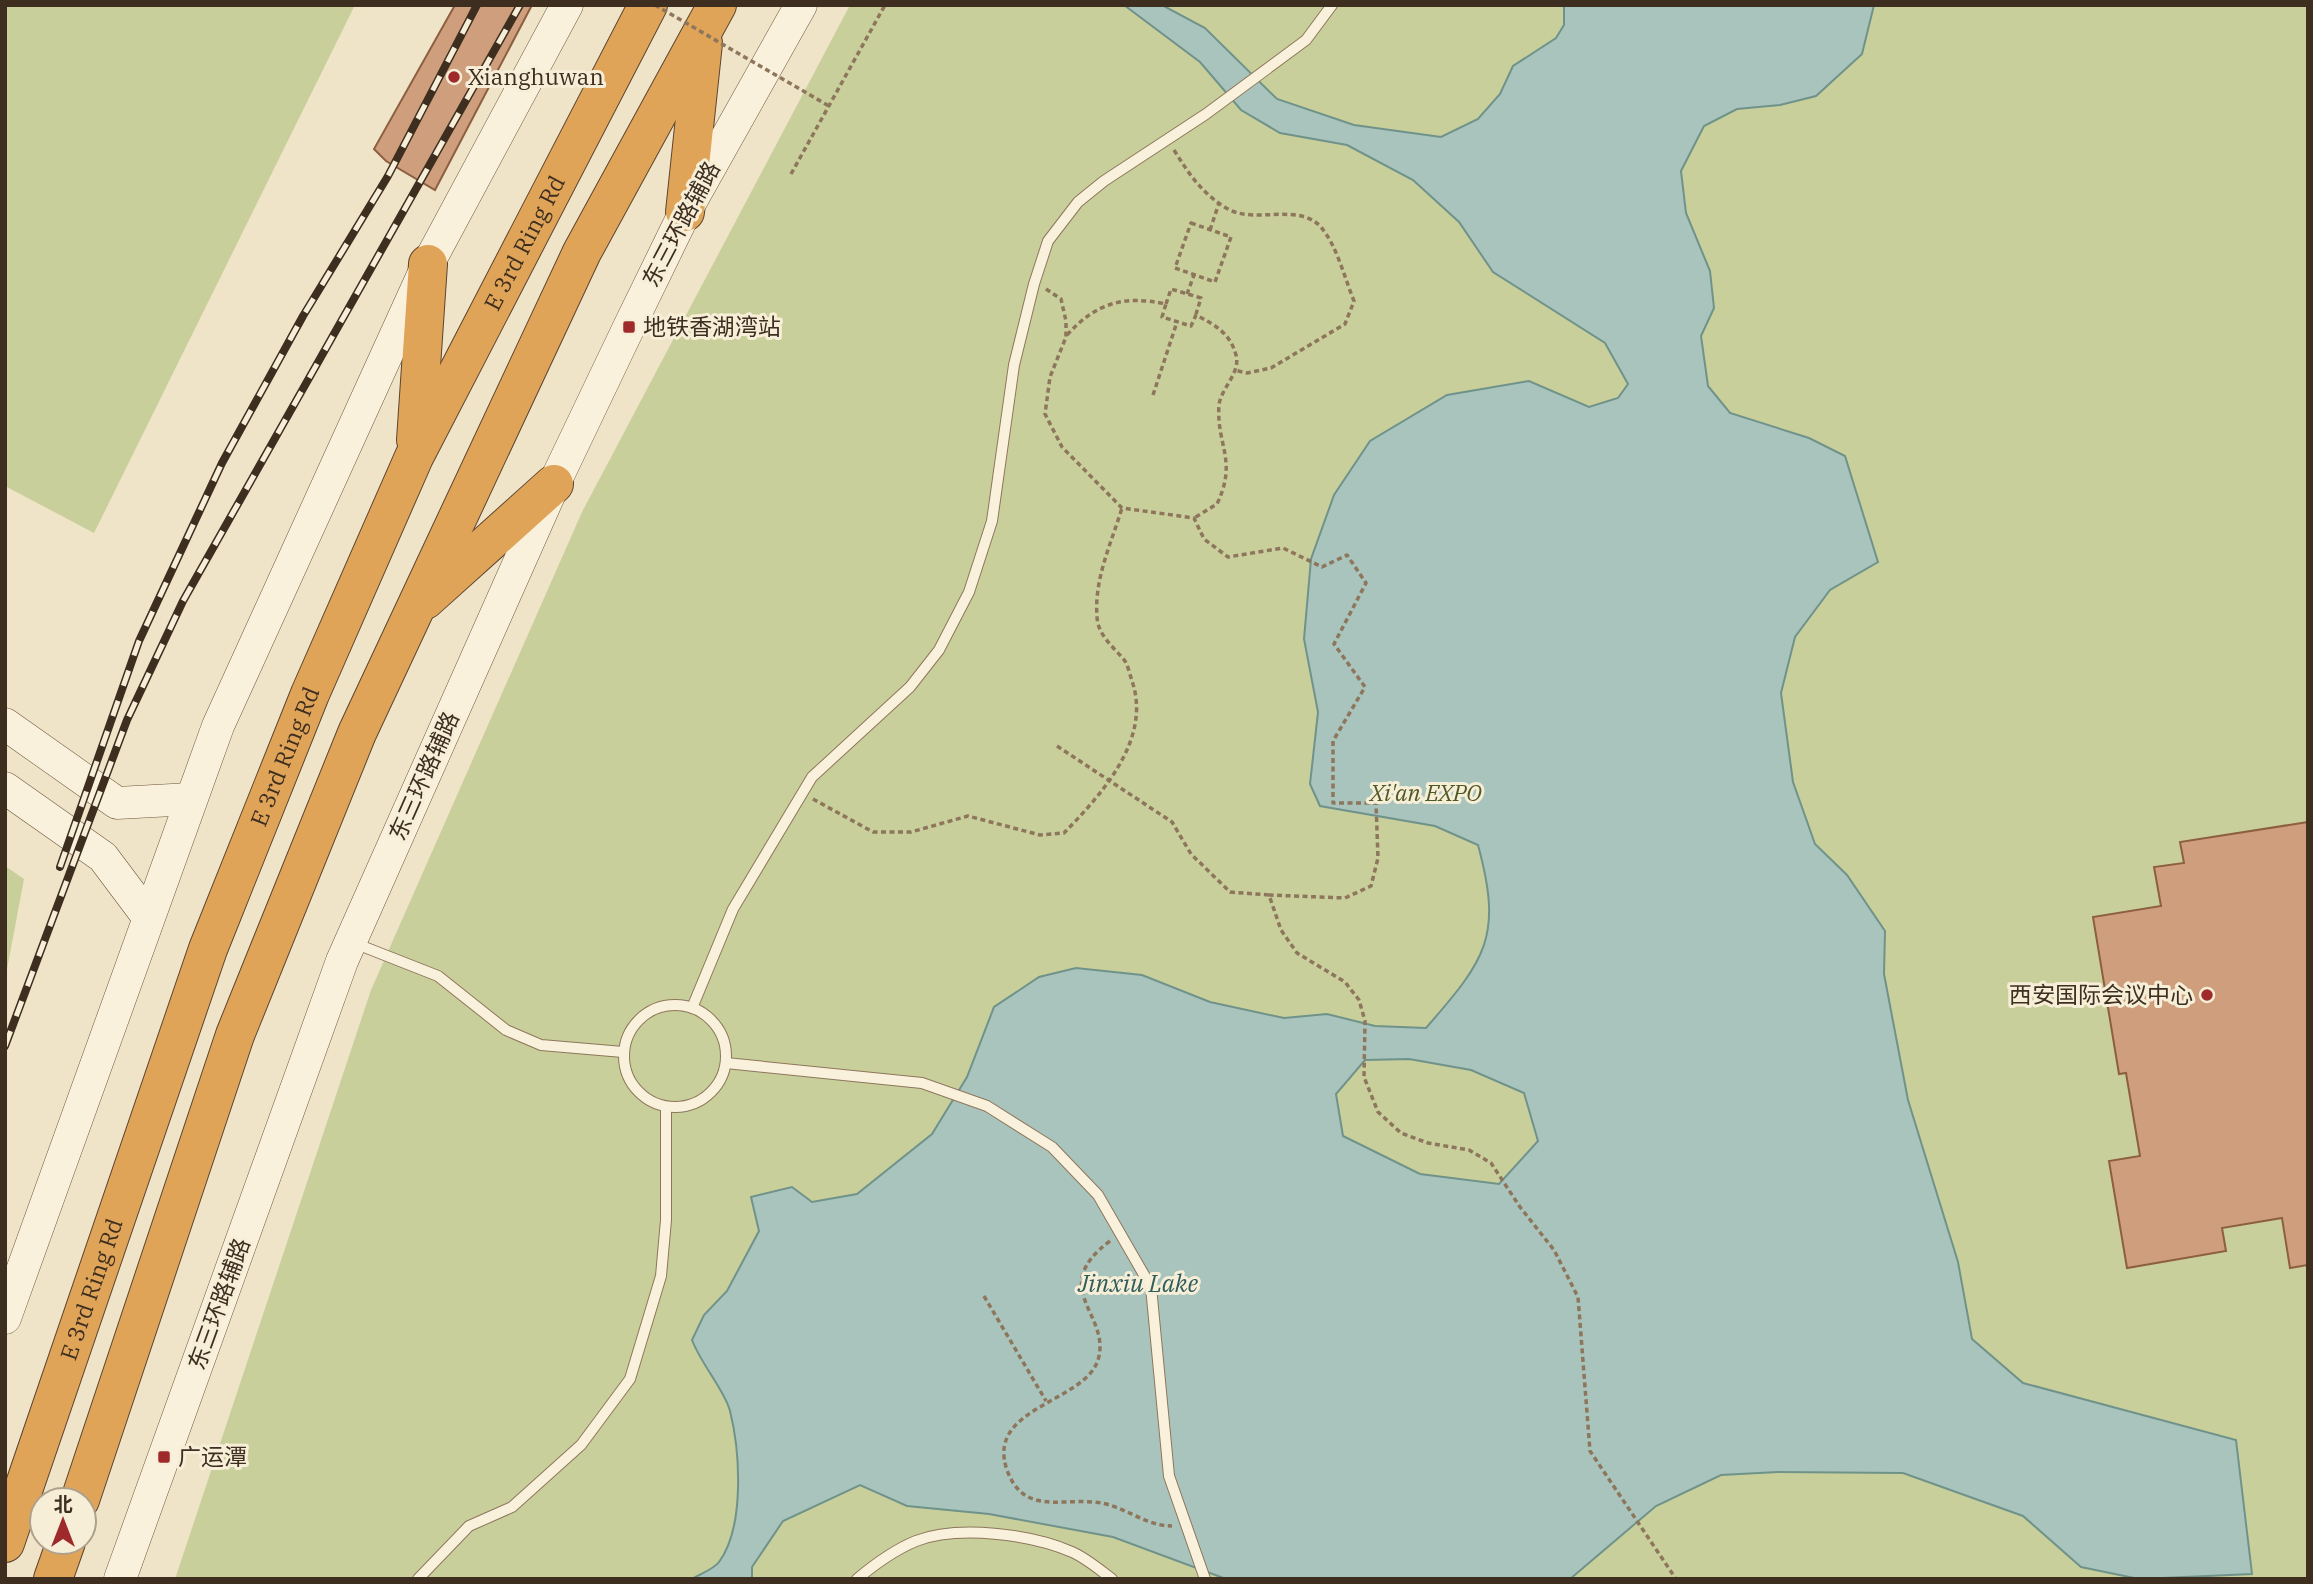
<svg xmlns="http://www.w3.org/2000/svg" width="2313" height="1584" font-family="'IBM Plex Serif','Noto Sans SC',serif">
<rect width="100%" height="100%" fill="#f0e4c8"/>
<g fill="#c9cf9b">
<path d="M5,5h350l-261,528 -89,-47z"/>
<path d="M850,5h1458v1574h-2133l196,-589 211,-478z"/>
<path d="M5,866l19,13 -19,101z"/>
</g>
<path fill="#a9c4bc" stroke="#6f938a" stroke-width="2" fill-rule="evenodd" d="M1124,5h38l43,23 72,71 77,26 87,12 37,-18 22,-25 13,-28 43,-28 8,-13v-20h310l-12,49 -46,42 -36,9 -43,4 -33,17 -23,45 5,42 24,58 4,37 -13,28 7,50 22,27 79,25 36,18 33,106 -48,28 -35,47 -14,56 12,89 22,62 32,31 38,56 -1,43 24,126 50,162 14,77 51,44 213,57 16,134 -113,5 -58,-12 -58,-51 -120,-43 -125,-1 -57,3 -65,31 -86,73h-344l-113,-42 -124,-23 -82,-8 -47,-21 -77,36 -31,46v12h-60c8,-5 22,-10 27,-17 26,-35 21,-111 11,-151 -5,-20 -29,-47 -38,-71l12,-25 23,-24 32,-60 -8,-34 41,-10 20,15 45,-8 75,-60 35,-57 27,-70 45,-30 37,-9 66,7 68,27 74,16 43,-4 48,12 51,2c60,-69 77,-91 52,-183l-43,-19 -115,-20 -10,-22 8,-72 -14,-73 7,-80 23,-64 36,-54 77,-46 82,-14 60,26 29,-9 10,-14 -23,-41 -112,-71 -34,-50 -46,-42 -66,-35 -67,-12 -39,-23 -41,-48zM1409,1059l62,11 53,23 14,48 -39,43 -79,-10 -77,-38 -7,-42 29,-34z"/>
<g fill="#cf9f7d" stroke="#8d5f41" stroke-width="2">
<path d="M455,5h77l-97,185 -49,-29 -12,-12z"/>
<path d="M2308,822v443l-18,3 -8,-50 -60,10 4,23 -99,17 -18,-107 31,-5 -14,-83 -7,1 -26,-157 68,-11 -7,-39 30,-4 -4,-21z"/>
</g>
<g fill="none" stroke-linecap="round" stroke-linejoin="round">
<g stroke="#8d765c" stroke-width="12">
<g id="lane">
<path d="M354,943l84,33 68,54 35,15 82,7"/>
<circle cx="675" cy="1056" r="51"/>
<path d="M692,1008l41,-99 79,-132 98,-90 29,-37 30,-58 23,-71 22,-156 20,-81 14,-43 30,-39 26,-21 102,-67 100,-74 26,-35"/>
<path d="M726,1063l196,20 65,23 65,41 46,48 53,92 18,189 36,103"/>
<path d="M418,1579l51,-53 43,-19 69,-62 49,-66 31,-103 5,-56v-113"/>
<path d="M857,1579c18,-15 37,-29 59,-38 42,-16 115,-7 156,11 14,6 28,18 40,27"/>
</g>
</g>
<g stroke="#6f573f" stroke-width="33">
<g id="secondary">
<path d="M5,724l112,79 74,-4"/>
<path d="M5,788l98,69 45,60"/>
<path d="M5,1318l213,-592 210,-462 139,-259"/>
<path d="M120,1579l222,-618 212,-477 75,-157 56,-115 116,-207"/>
</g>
</g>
<g stroke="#5b4430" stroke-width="40">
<g id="highway">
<path d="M685,212l18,-169"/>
<path d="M416,440l12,-176"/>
<path d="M425,600l129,-116"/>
<path d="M80,1500l155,-465 122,-302 225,-481 135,-247"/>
<path id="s1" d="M5,1543l203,-594 102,-255 104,-237 234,-452"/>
<path d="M53,1579l13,-37"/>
</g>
</g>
<g stroke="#8d765c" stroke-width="3.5" stroke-dasharray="5 3.5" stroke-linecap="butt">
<path d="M1174,150c15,24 28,44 54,59 28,16 75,-9 96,22 14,19 21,48 30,70l-9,23 -74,44 -24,5 -13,-3"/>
<path d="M791,174l94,-169"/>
<path d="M1191,223l40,14 -16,45 -40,-14z"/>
<path d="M1210,230l9,-27"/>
<path d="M1046,289l15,10 5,22v16l-16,40 -5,37 17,33 60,61 72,10 10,21 24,18 55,-9 39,19 25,-12 19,28 -32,61 31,43 -32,54v62h43l2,55 -7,28 -26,12 -76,-3"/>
<path d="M1187,294l7,-19"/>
<path d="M1166,304l5,-15 30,9 -5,16"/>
<path d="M1067,335c29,-32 56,-40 99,-31l-4,13 29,9 5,-11c19,10 34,18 40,40 5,18 -15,33 -17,50 -3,40 19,55 -2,99l-23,14"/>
<path d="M1153,395l24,-73"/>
<path d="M1057,746l115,76 19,32 39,38 39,3 12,35 16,23 48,29 14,18 6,21 -1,56 14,35 23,21 27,10 41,7 22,13 29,44 34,43 24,47 12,154 86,128"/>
<path d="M813,799l60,33h38l57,-16 72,19 24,-2c38,-39 88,-94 68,-152 -2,-6 -4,-15 -7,-20 -11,-14 -27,-25 -28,-44 -3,-38 14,-73 25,-109"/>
<path d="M1110,1241c-64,48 2,73 -12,119 -14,43 -113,47 -91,110 16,44 51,29 86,32 31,2 50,24 79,24"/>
<path d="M984,1296l62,105"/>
</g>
<use href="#lane" stroke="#faf1dc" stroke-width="10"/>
<use href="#secondary" stroke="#faf1dc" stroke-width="32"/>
<use href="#highway" stroke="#e0a458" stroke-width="38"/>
<g stroke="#3d2e20" stroke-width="8">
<g id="rail">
<path d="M60,867l79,-226 83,-178 81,-147 85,-140 89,-171"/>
<path d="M5,1046l122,-326 56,-119 337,-596"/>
</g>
</g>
<use href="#rail" stroke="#f7eed8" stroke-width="5" stroke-dasharray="16" stroke-linecap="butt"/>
<path stroke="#8d765c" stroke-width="3.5" stroke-dasharray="5 3.5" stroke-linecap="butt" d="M655,5l174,101"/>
</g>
<g fill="#9e2a2b" stroke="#f7eed8" stroke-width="2.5">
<circle cx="454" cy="77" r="7"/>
<rect x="622" y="320" width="14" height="14" rx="3.5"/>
<circle cx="2207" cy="995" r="7"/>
<rect x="157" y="1450" width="14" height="14" rx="3.5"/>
</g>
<g text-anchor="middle" stroke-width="6" stroke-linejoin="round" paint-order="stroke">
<g font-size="23" fill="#3d2e20" stroke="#f7eed8" text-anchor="start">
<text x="468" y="85">Xianghuwan</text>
<text x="643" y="335">地铁香湖湾站</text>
<text x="2193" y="1003" text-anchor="end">西安国际会议中心</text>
<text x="178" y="1465">广运潭</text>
</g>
<g font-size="23" fill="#3d2e20" stroke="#f7eed8">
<text transform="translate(681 224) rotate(-62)" y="8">东三环路辅路</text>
<text dy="8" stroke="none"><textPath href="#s1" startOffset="1402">E 3rd Ring Rd</textPath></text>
<text dy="8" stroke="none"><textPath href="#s1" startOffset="835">E 3rd Ring Rd</textPath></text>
<text transform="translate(424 776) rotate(-66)" y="8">东三环路辅路</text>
<text dy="8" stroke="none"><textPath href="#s1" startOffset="268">E 3rd Ring Rd</textPath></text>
<text transform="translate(219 1304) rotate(-70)" y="8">东三环路辅路</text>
</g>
<g font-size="23" font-style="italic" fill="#4d5a26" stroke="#f7eed8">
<text x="1426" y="801">Xi'an EXPO</text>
</g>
<g font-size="24" font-style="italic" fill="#2f5d5a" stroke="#f7eed8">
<text x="1138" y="1292">Jinxiu Lake</text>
</g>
</g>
<rect width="2313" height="1584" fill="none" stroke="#3d2e20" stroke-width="14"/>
<g transform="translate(63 1521)"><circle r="33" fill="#f7eed8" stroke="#ada18e" stroke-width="2"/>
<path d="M0-5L12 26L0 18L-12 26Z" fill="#9e2a2b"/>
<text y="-10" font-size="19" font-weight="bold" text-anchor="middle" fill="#3d2e20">北</text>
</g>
</svg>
